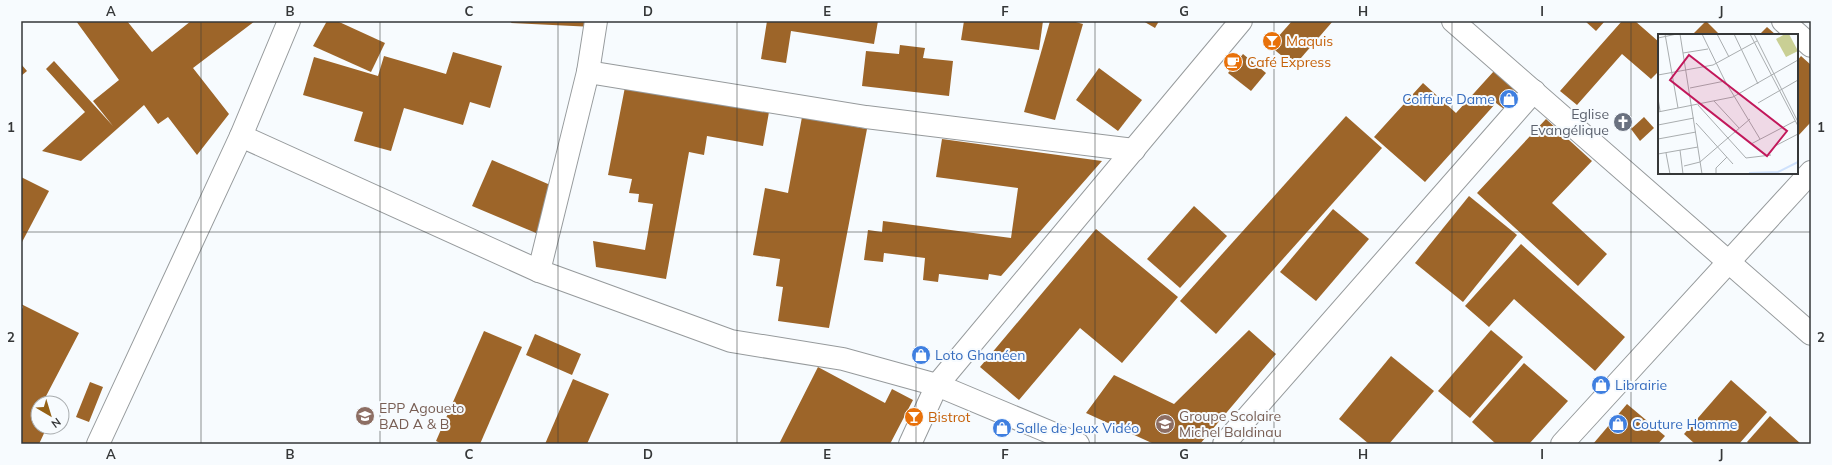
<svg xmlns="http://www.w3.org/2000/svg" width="1832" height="465" font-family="Mulish,sans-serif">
<rect width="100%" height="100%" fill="#f7fbfe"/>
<g fill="#9d6529">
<path d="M76,21h51l25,31 39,-31h64l-62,47 36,46 -32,41 -29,-38 -10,7 -14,-19 -63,56 -39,-10 43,-39 -39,-43 8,-8 59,65 -20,-25 26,-21z"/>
<path d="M327,21h10l48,22 -14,29 -58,-26z"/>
<path d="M512,21h82v6l-83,-4z"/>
<path d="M767,21h111l-4,23 -83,-13 -5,32 -25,-4z"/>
<path d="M964,21h79l-4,29 -78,-10z"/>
<path d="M1050,21h22l11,3 -28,96 -31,-8z"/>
<path d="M1143,21h16l-4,7z"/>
<path d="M1292,21h41l-39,45 -24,-20z"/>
<path d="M1585,21h20l-9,10z"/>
<path d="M1622,21h13l24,21v29l-8,8 -29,-25 -45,51 -17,-14z"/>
<path d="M1706,21l14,14h-28z"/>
<path d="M1767,27l9,8h-17z"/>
<path d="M900,45l25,3 -2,10 30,3 -4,35 -87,-10 4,-35 33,3z"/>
<path d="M453,52l49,14 -12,42 -20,-6 -7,23 -59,-17 -13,43 -37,-10 9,-29 -60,-17 11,-38 64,19 6,-20 62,18z"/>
<path d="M1243,54l23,19 -15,18 -23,-18z"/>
<path d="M1801,56l10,9v57l-14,15v-76z"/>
<path d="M21,64l6,7 -6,5z"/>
<path d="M1099,68l43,32 -24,31 -42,-31z"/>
<path d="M1494,71l24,22 -14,16 -8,-6 -71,79 -51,-45 49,-54 33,30z"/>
<path d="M625,87l144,25 -6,34 -56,-10 -3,19 -15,-3 -23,127 -70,-12 -3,-26 52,9 8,-46 -15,-2 1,-8 -10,-1 3,-14 -24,-4z"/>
<path d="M1346,116l36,32 -166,186 -36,-33z"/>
<path d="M802,117l65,12 -38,199 -51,-7 5,-34 -7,-1 4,-27 -27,-4 12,-67 23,5z"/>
<path d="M1644,117l10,11 -14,13 -9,-12z"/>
<path d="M1546,119l46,42 -40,42 55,51 -29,32 -101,-93z"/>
<path d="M942,139l160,22 -101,115 -12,-2 -1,6 -49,-6 -1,8 -15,-2 2,-22 -41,-5 -1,9 -19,-2 4,-30 14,2 1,-11 128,17 7,-50 -82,-11z"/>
<path d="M492,160l63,27 -19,46 -64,-27z"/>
<path d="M21,177l28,14 -28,53z"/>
<path d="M1469,196l48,39 -54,67 -48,-39z"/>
<path d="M1194,206l33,30 -47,52 -33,-29z"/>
<path d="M1333,209l36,30 -53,62 -36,-29z"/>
<path d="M1096,229l82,68 -56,66 -42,-35 -61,72 -39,-33z"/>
<path d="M1521,244l104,93 -30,34 -81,-72 -25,28 -24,-21z"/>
<path d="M21,304l58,29 -35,67 2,3h-8v24h9l-8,17h-18v-133l2,-4z"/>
<path d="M1249,330l27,24 -76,90h-46l-68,-31 28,-38 60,29z"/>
<path d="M1491,330l32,27 -53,61 -32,-27z"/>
<path d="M484,331l38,16 -42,97h-38l-6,-3z"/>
<path d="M535,334l46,20 -9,21 -46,-20z"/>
<path d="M1391,356l43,35 -45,53h-20l-30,-25z"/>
<path d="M1524,363l44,38 -39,43h-33l-24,-22z"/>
<path d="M818,367l67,36 7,-14 21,11 -23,44h-111z"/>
<path d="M573,379l36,15 -22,50h-42z"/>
<path d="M1731,380l36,32 -28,32h-44l-11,-10z"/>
<path d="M90,382l13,5 -14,35 -13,-5z"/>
<path d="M1627,404l38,32 -7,8h-65z"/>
<path d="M1770,416l31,28h-52l-2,-2z"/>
</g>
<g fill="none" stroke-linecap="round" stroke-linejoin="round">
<g stroke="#969a9c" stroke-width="24">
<g id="street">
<path d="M1453,21l358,313"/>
<path d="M1783,21l28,25"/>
<path d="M588,72l278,45 268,33"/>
<path d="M241,136l298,135 192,70 112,18 94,26 141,59"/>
<path d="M539,271l49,-199 8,-51"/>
<path d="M98,444l143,-308 48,-115"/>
<path d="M910,444l27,-59 304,-364"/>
<path d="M1224,444l310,-353"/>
<path d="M1562,444l249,-272"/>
</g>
</g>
<use href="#street" stroke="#fff" stroke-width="22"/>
</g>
<path fill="none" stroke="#353738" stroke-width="1" stroke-opacity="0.55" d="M201,21v423M380,21v423M558,21v423M737,21v423M916,21v423M1095,21v423M1274,21v423M1452,21v423M1631,21v423M21,232h1790"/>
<defs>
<g id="bar-disc" transform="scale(1)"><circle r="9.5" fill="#e8710a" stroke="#f7fbfe"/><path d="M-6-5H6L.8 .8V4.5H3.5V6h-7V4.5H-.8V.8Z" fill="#fff"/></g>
<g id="cafe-disc" transform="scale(1)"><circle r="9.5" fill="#e8710a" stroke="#f7fbfe"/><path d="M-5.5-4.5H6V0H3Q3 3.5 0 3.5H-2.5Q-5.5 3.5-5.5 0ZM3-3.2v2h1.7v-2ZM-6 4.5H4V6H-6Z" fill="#fff"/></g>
<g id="shop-disc" transform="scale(1)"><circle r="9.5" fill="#3f7fe0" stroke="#f7fbfe"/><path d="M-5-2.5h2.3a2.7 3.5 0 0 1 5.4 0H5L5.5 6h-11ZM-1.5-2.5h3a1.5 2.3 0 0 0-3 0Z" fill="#fff"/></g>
<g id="church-disc" transform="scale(1)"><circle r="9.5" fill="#6b7280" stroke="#f7fbfe"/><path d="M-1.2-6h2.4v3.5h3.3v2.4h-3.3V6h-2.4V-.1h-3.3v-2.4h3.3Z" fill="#fff"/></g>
<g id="school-disc" transform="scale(1)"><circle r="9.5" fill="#8d6e63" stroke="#f7fbfe"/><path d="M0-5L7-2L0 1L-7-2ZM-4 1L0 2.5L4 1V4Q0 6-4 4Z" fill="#fff"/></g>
</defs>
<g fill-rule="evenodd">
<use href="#bar-disc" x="1272" y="41"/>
<use href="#cafe-disc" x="1233" y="62"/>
<use href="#shop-disc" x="1509" y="99"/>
<use href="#church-disc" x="1623" y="122"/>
<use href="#shop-disc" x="921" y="355"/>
<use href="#shop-disc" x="1601" y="385"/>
<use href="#school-disc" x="365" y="416"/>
<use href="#bar-disc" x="914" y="417"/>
<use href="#school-disc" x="1165" y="424"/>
<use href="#shop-disc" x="1618" y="424"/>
<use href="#shop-disc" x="1002" y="428"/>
</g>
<g text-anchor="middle" stroke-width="4" stroke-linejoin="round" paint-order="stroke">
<g font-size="14" fill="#c56008" stroke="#f7fbfe" text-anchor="start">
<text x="1286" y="46">Maquis</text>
<text x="1247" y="67">Café Express</text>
<text x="928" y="422">Bistrot</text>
</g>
<g font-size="14" fill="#366cbe" stroke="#f7fbfe" text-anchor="start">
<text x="1495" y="104" text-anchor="end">Coiffure Dame</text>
<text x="935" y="360">Loto Ghanéen</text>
<text x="1615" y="390">Librairie</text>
<text x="1632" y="429">Couture Homme</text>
<text x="1016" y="433">Salle de Jeux Vidéo</text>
</g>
<g font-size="14" fill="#5b616d" stroke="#f7fbfe" text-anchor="end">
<text x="1609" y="119">Eglise<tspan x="1609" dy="16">Evangélique</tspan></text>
</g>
<g font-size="14" fill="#785e54" stroke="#f7fbfe" text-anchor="start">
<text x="379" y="413">EPP Agoueto<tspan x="379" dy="16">BAD A &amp; B</tspan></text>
<text x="1179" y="421">Groupe Scolaire<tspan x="1179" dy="16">Michel Baldinau</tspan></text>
</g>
</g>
<g transform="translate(1658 34)">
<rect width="140" height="140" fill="#f7fbfe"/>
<path d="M127,0h4l9,17 -12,6 -10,-18z" fill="#c9cf94"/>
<path fill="none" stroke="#cfe1fc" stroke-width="2" d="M91,139l29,-1 20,-10"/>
<path fill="none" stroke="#a9adaf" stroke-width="1" d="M7,0l13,74M22,0l22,140M44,0l23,47 35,58M59,0l12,23M76,0l24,50M92,0l48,92M96,0l44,88M0,4l19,-4M25,19l25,-4M0,41l55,-10 44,-24M32,54l35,-7M0,64l2,13M56,67l25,27M100,69l40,-23M40,71l48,53 25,-3M0,78l75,-15 65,-37M38,89l37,41M0,91l36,-7M0,105l38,-7M93,110l44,-23M117,112l23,-12M22,116l3,24M8,119l4,21M0,120l40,-7M26,132l16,-4 50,-43M58,140v-6l11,-11"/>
<path fill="#c2185b" fill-opacity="0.15" stroke="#c2185b" stroke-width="2" d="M31,21l98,76 -20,25 -97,-76z"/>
<rect width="140" height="140" fill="none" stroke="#353738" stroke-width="2"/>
</g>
<rect width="1832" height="465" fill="none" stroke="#f7fbfe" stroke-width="44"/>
<g transform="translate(50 415) rotate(142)"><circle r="19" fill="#f7fbfe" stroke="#a9adaf"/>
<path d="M0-3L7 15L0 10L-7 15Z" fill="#956115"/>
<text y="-6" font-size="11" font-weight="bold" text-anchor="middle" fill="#353738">N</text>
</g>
<rect x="22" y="22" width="1788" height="421" fill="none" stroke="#353738" stroke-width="1.5"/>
<g font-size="13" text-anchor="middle" font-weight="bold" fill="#353738">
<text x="111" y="16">A</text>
<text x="290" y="16">B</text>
<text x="469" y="16">C</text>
<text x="648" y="16">D</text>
<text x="827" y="16">E</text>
<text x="1005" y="16">F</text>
<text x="1184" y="16">G</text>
<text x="1363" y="16">H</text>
<text x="1542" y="16">I</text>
<text x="1721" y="16">J</text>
<text x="11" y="132">1</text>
<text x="1821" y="132">1</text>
<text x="11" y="342">2</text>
<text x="1821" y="342">2</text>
<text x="111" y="459">A</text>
<text x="290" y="459">B</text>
<text x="469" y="459">C</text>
<text x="648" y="459">D</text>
<text x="827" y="459">E</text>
<text x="1005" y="459">F</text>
<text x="1184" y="459">G</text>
<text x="1363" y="459">H</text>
<text x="1542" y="459">I</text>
<text x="1721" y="459">J</text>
</g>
</svg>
